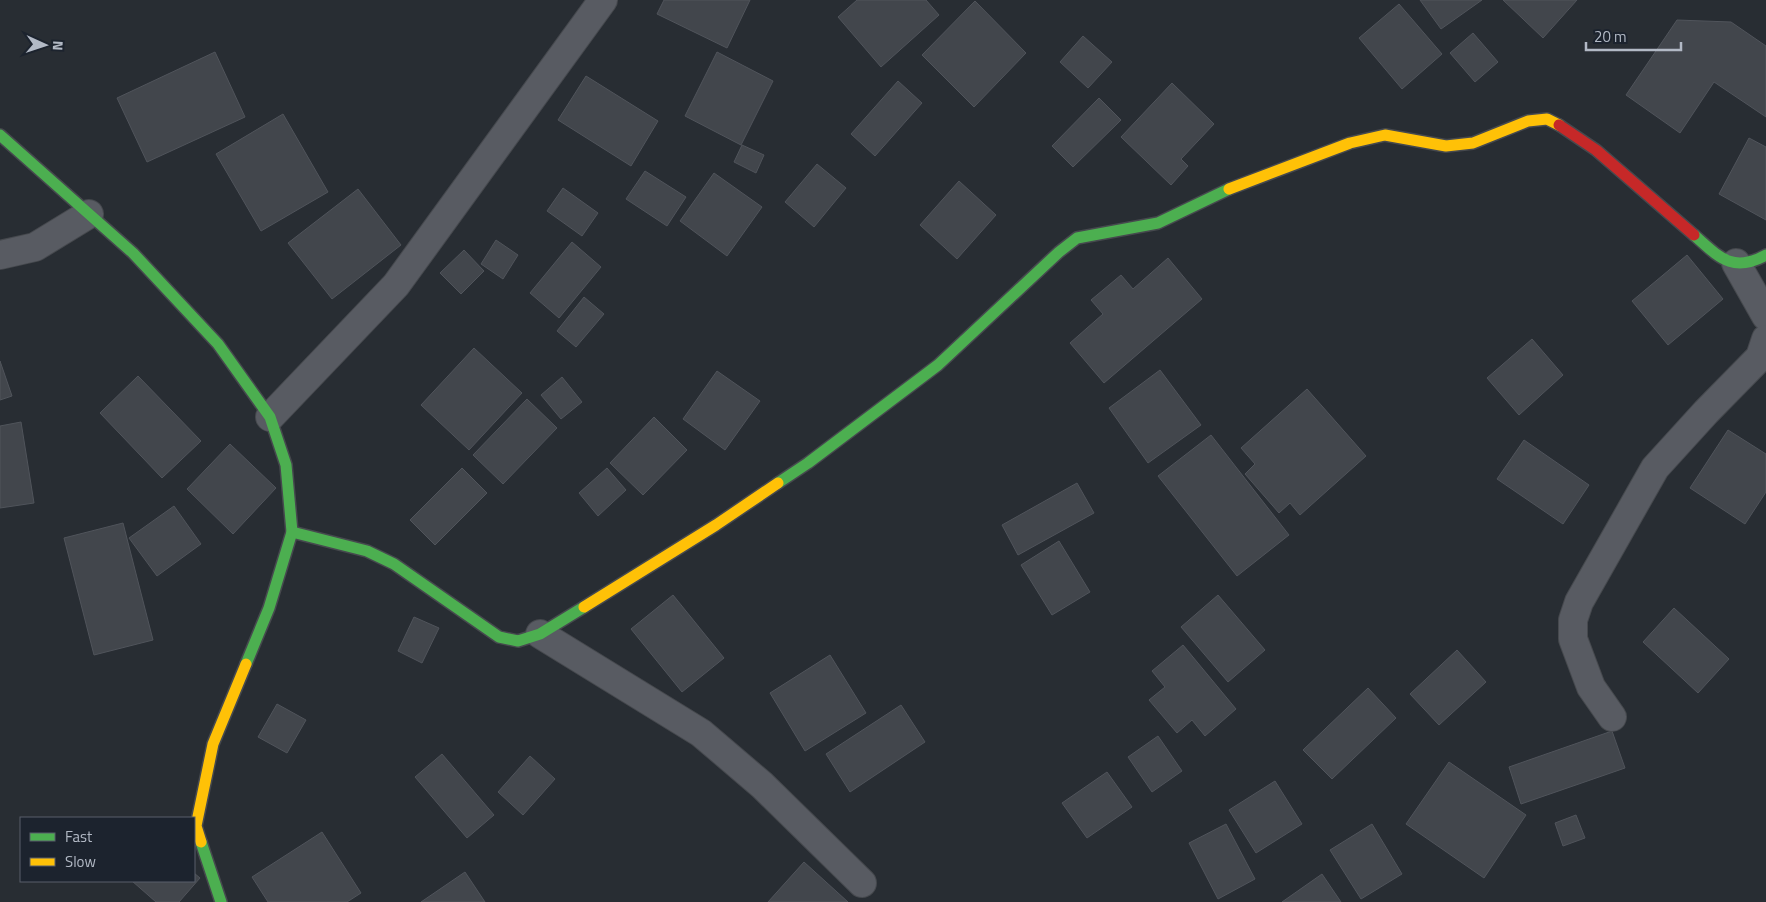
<svg xmlns="http://www.w3.org/2000/svg" width="1766" height="902" font-family="'Titillium Web',sans-serif">
<rect width="100%" height="100%" fill="#282d33"/>
<g fill="#42464c" stroke="#50545b">
<path d="M664,0h86l-23,48 -70,-34z"/>
<path d="M857,0h69l13,15 -58,52 -43,-50z"/>
<path d="M1420,0h62l-41,29z"/>
<path d="M1503,0h74l-34,38z"/>
<path d="M975,1l51,52 -52,54 -52,-52z"/>
<path d="M1399,4l43,50 -40,35 -43,-51z"/>
<path d="M1677,20l54,2 35,24v71l-52,-35 -34,51 -54,-38z"/>
<path d="M1473,33l25,29 -23,20 -25,-29z"/>
<path d="M1083,36l29,26 -24,26 -28,-26z"/>
<path d="M215,52l30,65 -98,45 -30,-64z"/>
<path d="M717,52l56,29 -32,64 -56,-29z"/>
<path d="M586,76l72,45 -27,45 -73,-46z"/>
<path d="M898,81l24,22 -47,53 -24,-22z"/>
<path d="M1172,83l42,41 -33,35 7,7 -17,19 -50,-48z"/>
<path d="M1099,98l22,22 -48,47 -21,-21z"/>
<path d="M283,114l45,78 -67,39 -45,-77z"/>
<path d="M1749,138l17,9v73l-47,-26z"/>
<path d="M742,145l22,10 -8,18 -22,-11z"/>
<path d="M817,164l29,24 -32,39 -29,-25z"/>
<path d="M645,171l41,26 -19,29 -41,-27z"/>
<path d="M714,173l48,34 -35,49 -47,-35z"/>
<path d="M959,181l37,34 -39,44 -37,-34z"/>
<path d="M563,188l35,25 -16,23 -35,-25z"/>
<path d="M358,189l43,56 -69,54 -44,-56z"/>
<path d="M496,240l22,15 -15,24 -22,-15z"/>
<path d="M572,242l29,25 -42,51 -29,-25z"/>
<path d="M464,250l20,21 -23,23 -21,-21z"/>
<path d="M1687,255l36,44 -55,46 -36,-44z"/>
<path d="M1168,258l34,41 -98,84 -34,-40 33,-29 -12,-14 30,-25 12,14z"/>
<path d="M584,297l20,17 -28,33 -19,-16z"/>
<path d="M1532,339l31,36 -44,40 -32,-37z"/>
<path d="M474,348l48,45 -53,57 -48,-45z"/>
<path d="M0,361l12,35 -12,4z"/>
<path d="M1160,370l41,55 -53,38 -39,-55z"/>
<path d="M717,371l43,30 -35,49 -42,-31z"/>
<path d="M138,376l63,65 -39,37 -62,-65z"/>
<path d="M562,377l20,25 -21,17 -20,-24z"/>
<path d="M1307,389l59,67 -66,59 -10,-12 -11,10 -34,-39 10,-10 -14,-16z"/>
<path d="M527,399l30,29 -54,56 -30,-29z"/>
<path d="M654,417l33,33 -44,45 -33,-32z"/>
<path d="M21,422l13,81 -34,5v-82z"/>
<path d="M1728,430l38,24v38l-21,32 -55,-36z"/>
<path d="M1211,435l78,100 -52,41 -79,-100z"/>
<path d="M1524,440l65,45 -26,39 -66,-45z"/>
<path d="M230,444l46,44 -43,46 -46,-45z"/>
<path d="M462,468l25,25 -52,52 -25,-25z"/>
<path d="M607,468l19,22 -28,26 -19,-23z"/>
<path d="M1077,483l17,30 -76,42 -16,-30z"/>
<path d="M174,506l27,38 -44,32 -28,-38z"/>
<path d="M123,523l30,117 -59,15 -30,-117z"/>
<path d="M1059,541l31,51 -38,23 -31,-50z"/>
<path d="M673,595l51,63 -42,34 -51,-63z"/>
<path d="M1218,595l47,55 -37,32 -47,-55z"/>
<path d="M1674,608l55,51 -31,34 -55,-51z"/>
<path d="M414,617l25,11 -17,35 -24,-12z"/>
<path d="M1183,645l53,64 -31,27 -13,-16 -15,13 -28,-33 16,-13 -13,-16z"/>
<path d="M1457,650l29,32 -47,43 -29,-31z"/>
<path d="M830,655l36,58 -61,38 -35,-58z"/>
<path d="M1368,688l28,30 -64,61 -29,-29z"/>
<path d="M277,704l29,16 -19,33 -29,-16z"/>
<path d="M901,705l24,37 -75,50 -24,-38z"/>
<path d="M1612,731l13,37 -104,36 -12,-37z"/>
<path d="M1158,736l24,35 -30,21 -24,-35z"/>
<path d="M442,754l52,61 -27,23 -52,-61z"/>
<path d="M530,756l25,23 -32,36 -25,-23z"/>
<path d="M1449,762l77,53 -42,63 -78,-54z"/>
<path d="M1107,772l25,35 -45,31 -25,-35z"/>
<path d="M1275,781l27,43 -46,29 -27,-43z"/>
<path d="M1576,815l9,23 -22,8 -8,-23z"/>
<path d="M1226,824l29,55 -37,20 -29,-56z"/>
<path d="M1372,824l30,50 -41,25 -31,-49z"/>
<path d="M322,832l39,61 -14,9h-79l-16,-25z"/>
<path d="M804,862l44,40h-80z"/>
<path d="M465,872l20,30h-64z"/>
<path d="M194,873l6,5 -21,24h-23l-24,-21h62z"/>
<path d="M1322,874l19,28h-59z"/>
</g>
<g fill="none" stroke-linecap="round" stroke-linejoin="round">
<g stroke="#46494e" stroke-width="30">
<g id="street">
<path d="M0,255l35,-8 54,-33"/>
<path d="M1736,263l30,53"/>
<path d="M270,417l126,-132 207,-285"/>
<path d="M540,634l161,99 61,52 100,98"/>
<path d="M1612,717l-21,-30 -18,-48v-19l6,-18 76,-134 51,-56 54,-55 6,-18"/>
</g>
</g>
<g stroke="#46494e" stroke-width="14">
<g id="fast">
<path d="M0,135l133,118 85,91 52,73 16,48 6,67 -23,76 -23,56"/>
<path d="M1694,235c24,21 38,39 72,20"/>
<path d="M778,483l30,-20 130,-98 121,-113 18,-14 81,-15 71,-34"/>
<path d="M292,532l75,19 27,13 105,73 19,4 22,-7 44,-27"/>
<path d="M201,842l20,60"/>
</g>
</g>
<g stroke="#46494e" stroke-width="14">
<g id="slow">
<path d="M1229,189l121,-46 35,-8 61,11 27,-3 55,-22 19,-2 12,6"/>
<path d="M584,607l132,-82 62,-42"/>
<path d="M201,842l-5,-16 17,-82 33,-80"/>
</g>
</g>
<g stroke="#46494e" stroke-width="14">
<path id="jam" d="M1559,125l37,25 98,85"/>
</g>
<use href="#street" stroke="#585b62" stroke-width="28"/>
<use href="#fast" stroke="#4caf50" stroke-width="11"/>
<use href="#slow" stroke="#ffc107" stroke-width="11"/>
<use href="#jam" stroke="#c62828" stroke-width="11"/>
</g>
<rect x="20" y="817" width="175" height="65" fill="#1c232e" stroke="#585f6a"/>
<rect x="30" y="833" width="25" height="8" fill="#4caf50" stroke="#585f6a"/>
<text x="65" y="842" font-size="15" fill="#b2b9c5">Fast</text>
<rect x="30" y="858" width="25" height="8" fill="#ffc107" stroke="#585f6a"/>
<text x="65" y="867" font-size="15" fill="#b2b9c5">Slow</text>
<g transform="translate(45 45) rotate(93)" stroke="#1c232e" stroke-width="4" paint-order="stroke">
<path d="M0-4L9 19L0 12L-9 19Z" fill="#b2b9c5"/>
<text y="-8" font-size="14" font-weight="bold" text-anchor="middle" fill="#b2b9c5">N</text>
</g>
<path d="M1586 42v8h95v-8" fill="none" stroke="#b2b9c5" stroke-width="2.5"/>
<text x="1594" y="42" font-size="15" fill="#b2b9c5" stroke="#1c232e" stroke-width="4" paint-order="stroke">20 m</text>
</svg>
